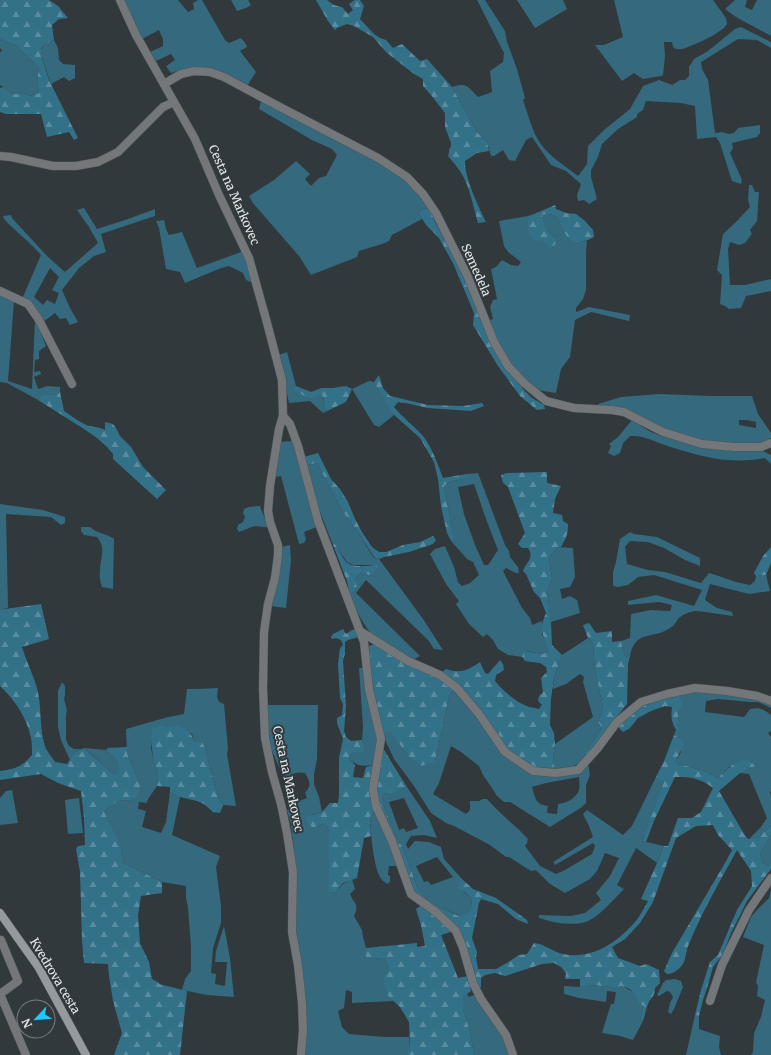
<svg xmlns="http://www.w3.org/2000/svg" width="771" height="1055" font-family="Merriweather,serif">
<defs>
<pattern id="forest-firs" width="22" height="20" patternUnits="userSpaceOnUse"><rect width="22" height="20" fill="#337189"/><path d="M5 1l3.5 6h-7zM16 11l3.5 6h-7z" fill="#5a8c9f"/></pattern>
</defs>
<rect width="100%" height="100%" fill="#31393d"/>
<g fill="#35697d" fill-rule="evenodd">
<path d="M121,0h57l10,12 6,-3 -1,-6 5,-3h4l23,40 4,3 12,-5 5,6 1,3 -7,4 16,21 -9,14 -53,-17h-11l-12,4 -5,-7 9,-6 -4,-6 -15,7 -6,-9 13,-6v-7l-4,-9 -17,9z"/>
<path d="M231,0h17l3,5 -5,3 -9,3z"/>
<path d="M477,0h8l20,31 2,11 10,27 8,29 -2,2c5,14 9,31 17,43 10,14 25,23 38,33l9,-12 1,-18 16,-16 26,-21 13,-23 16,-6 13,5 8,-5h5l4,-4v-9l5,-8 14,-8 27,-22 6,-2 30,15v6l-14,-8 -19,-1 -37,23 1,7 6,11 7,53 7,-1 7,2 5,-1 4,-5 22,-3v8l-3,4 -25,6 1,5 -3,5 12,27 -1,4 -9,-3 -12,-38 -4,-6 -19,2 -2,-33 -14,-3 -35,-2 -3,9 -6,4v3l-19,12 -16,15 -4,13 -7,13v7l6,22 -8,5 -5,-4 -6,1 -1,-6 4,-11 -15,-13 -15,-6 -19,-28 -6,3 -11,21 -6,-1 -6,-10 -9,6h-3l-4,-14 -10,-10 -25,-45c15,-5 16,0 26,10l14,-5 -2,-21 13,-9 1,-9z"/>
<path d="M517,0h46l4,9 -32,19z"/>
<path d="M614,0h99l13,18 1,6 -3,4 -10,7 -14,7 -17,7h-7l-3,-2 -1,-5h-8l1,14 -2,19 -2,1 -18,3 -9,-6 -12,8 -27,-36h9l19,-8z"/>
<path d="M735,0h12l-2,7 7,3 5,-10h14v36l-35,-19 -11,-8z"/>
<path d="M0,39l16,7 23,22 -2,13 2,12 -9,3 -7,-2h-10l-13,-9v-32l2,-3 -2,-2z"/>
<path d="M54,40l4,8 1,12 4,4 12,1v13l-6,3 -5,-4 -13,7 -10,-29v-6l3,-4z"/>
<path d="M261,101l116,59 33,23 18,25 -6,2 -4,3 4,6 -30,16 -3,6 -7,3 -23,7 -2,6 -46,18 -12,-19 -46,-53 -4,-7 25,-16 22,-19 14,13 -5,5 6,7 8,-8 7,-2 11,-21 -5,-6 -20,-9 -53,-31z"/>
<path d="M749,185h3l3,7h4l-2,29 -7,9 2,4 -7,9 -6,2 -9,-3 -2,7 2,36h15l26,-6v12l-25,5 -5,12 -12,1 -4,-3 -5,-2 2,-29 -5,-5 6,-36 13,-12 14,-15 -2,-7z"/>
<path d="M84,208l13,21 31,-10 27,-10v7l-54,18 5,18 -12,4 -15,12 -17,22 8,18 8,14 -8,3 -4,-7 -6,1 -5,-6 -12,9 -21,-23 19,-44c-11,-13 -25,-23 -37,-36l-1,-3 8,-1 1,3 35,38 18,16 33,-29 -9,-16 -12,-17zM50,268l9,9 -7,13 7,3 -4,11 -8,-4 -4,5 -9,-8z"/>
<path d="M549,214l8,3 7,15 13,10 10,-1 -1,11v38l-3,9 -7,9v4l13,-5 41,8 -1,6 -38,-9 -16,8 -5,37 -9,12 -5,24 -13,-2 -9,-3 -25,-26 -13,-22 -6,-20 3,-1 -3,-12 3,-7 4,-1 -6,-30 5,-2 6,-7 9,5 7,1 3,-4 -13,-10 -4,-6 -5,-25 29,-5 1,7 -1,7 13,10 15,-1c-8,-7 -12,-14 -14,-24z"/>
<path d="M164,220l2,9 3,6 13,-3 15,36 47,-17 13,34 -11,-5 -3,-7 -14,-7 -8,2 -36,15 -5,-11 -14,-3 -7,-41 -3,-7z"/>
<path d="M0,295l14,6 -6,80 24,8 3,-71 11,28 -7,5v8l-4,1 -1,12 6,-1 1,3 -7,3 4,12 9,-3 13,1v5l-9,3h-9l-4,5 -31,-17 -7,-1z"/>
<path d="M287,352l9,34 -2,2 22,8 5,-3 2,3 1,7 -1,3 4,5 -4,2 -13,-12 -21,2 -10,-48z"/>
<path d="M369,381l5,1 20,33 -15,12 -5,-2 -22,-36z"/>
<path d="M659,394l52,2h41l6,18 13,19v5l-8,4 -18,3 -42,-4 -31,-8 -36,-19 -12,-5 -26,-1v-4l23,-7zM739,420h8l9,2v6l-17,-3z"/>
<path d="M632,420l17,11 12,5 19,5 81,9 10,5v9l-6,-6c-12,2 -25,3 -37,2 -17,-1 -38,-7 -54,-12 -15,-4 -29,-13 -44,-12l-7,7 -3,10 -6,3 -6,-3 3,-7 -2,-2 9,-7z"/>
<path d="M293,441l26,85 -15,6 2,7 -2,4 -5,1 -18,-68 -7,1 5,-35z"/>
<path d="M317,463l26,49 15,20 15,25 6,2 44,60 20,31 -9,-1 -5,-8 -63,-61 -10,13 64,63 -6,3c-12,-6 -36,-18 -45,-28 -8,-10 -14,-24 -19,-36l4,-3 3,-5 -2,-8 7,-7 13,-7h-22l-6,-3 -12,-17h-2l-13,-33 -14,-47z"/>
<path d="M478,473l27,72 4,6 1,6 8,10 1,6h-3l-10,-5 -3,3 19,37 8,10 2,7 10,-4v14l5,8 1,8 -5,3 -18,-3 -3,6 -14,-2 -10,-6 -5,-9 -6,-6 -4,3 -14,-13 -13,-20 3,-3 -13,-17 -16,-30 5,-5 10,-3 9,21 4,15 4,4 8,-3 9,-8 -6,-13 -6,-3 -16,-18 3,-2 -10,-53 5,-4 18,-4v-4zM474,484l12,35 12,31 -10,15h-4l-9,-20 -11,-31 -6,-27z"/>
<path d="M0,504l43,6 22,7v6l-4,2 -10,-8 -45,-3 2,94 -8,2z"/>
<path d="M260,506c2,8 7,14 9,21 -5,1 -8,-1 -13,-1 -6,1 -11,4 -17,6l-2,-3 1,-4 5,-3 2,-5 -2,-4 1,-4 5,-2z"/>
<path d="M81,527h9c7,7 16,6 24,12l-1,50 -11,-2c-2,-6 -3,-10 -2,-16 0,-14 7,-22 -3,-34l-13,-2 -3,-4z"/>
<path d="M630,532l4,2 23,3 43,21v8l-15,-6 -21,-12 -16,-6 -18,-1 -5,6 2,17 21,6 17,2 36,11 8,-10c14,4 27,10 41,12l5,-4 1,-5 10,-1 4,16 -21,3 -39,-10 -5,16 12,8 15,4 1,4c-10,-1 -29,-5 -38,-5 -6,1 -12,3 -17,8 -2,3 -4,7 -8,9 -17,12 -35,1 -40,28l-5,1 -4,-16 9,-3 1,-24 20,-4 19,1 2,-6 -13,-3 -31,3v-4l28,-6 38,11 8,-16 -48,-15 -16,2 -10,8 -10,2 -5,-1v-14l3,-10 4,-23z"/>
<path d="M290,545l1,15 -5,48 -15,-2 10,-59z"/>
<path d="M557,547l16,1 2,29 -5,10 -10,2 2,10 8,-3 7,4 3,13 -29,9 -4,-31 5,-12 -3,-21z"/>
<path d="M588,638l5,5 2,27 8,37 -5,15 4,6 -17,25 2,2c-8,10 -18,15 -32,15l-2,-11 2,-15 38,-27 -10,-35 1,-5 -4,-3 -14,10 -13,5 1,-12 8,-22z"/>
<path d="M359,668h5l15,73 -5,24c-11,1 -16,2 -25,-6v-3l7,-4h9l-1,-8 -2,-4 1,-13z"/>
<path d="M62,682l3,4v9l-1,4 3,11 -1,5v25l3,6 5,3h7l-6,3 -5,8 -9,-20 -3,-13v-36z"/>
<path d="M218,688l-1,9 2,5 5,2 4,45 -1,5 9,52 -13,-1 -5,-9 -5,-16 -8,-33 -3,-5h-7l-3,-8 -21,-9 -19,4 -1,20 8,29 -2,8 -9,13 -1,4 -8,-1 -1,7 8,2 -4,16 19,6 5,-11 4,-30 10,5 -8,38 48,21 -4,11 5,39v17l-8,25 -2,25 5,1 -1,10 10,2 2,-24h-12l1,-11 8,-25 6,32 4,39 -27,-2 -25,-5 3,-11 6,-8v-24l-3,-39 -2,-10v-12l-24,-4 -40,-20c0,-4 0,-9 -1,-13 -4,-13 -12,-25 -17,-38l14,-10 14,-1 9,-13 -14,-34 -1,-24 42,-12 16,-3 3,-25h9z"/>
<path d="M454,689l78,85 21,3 14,-2 21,-12 2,12 -4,10v18l-4,4 -32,20 -40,-25h-6l-7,-6 -5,-8 -9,-13 -4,-9 -18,-14 -10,-6 -12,37 -6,11 33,20 4,-4v-9h9l4,-2h4c13,15 28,26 41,40l-1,4 -2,3 15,20 16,8 9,-4 27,-16 3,-8 -2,-3 -38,22 -2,-3 40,-25 -4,-11 -6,-12 4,-4 36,25 9,-9 23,-47 10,3 -23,59 22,5 -7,17 -21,-15 -19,37 7,4c-10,10 -25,28 -38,33 -15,4 -32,1 -47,-4v-3l32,1 14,-3 16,-13 -5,-7 14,-17 9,-18 -14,-5 -8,18 -7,8 -25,14 -15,-9 -14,-14 -5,1 -22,-14h-3l-16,-12 -36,-19 -8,-3 -15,-10 -17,-27 -20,-27 -8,-17 -2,-8 6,-4 19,27 26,4 14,-64zM579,777c0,4 1,9 0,13 -3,9 -13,13 -21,14l-1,10 -10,-1 1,-7c-12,-1 -13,-8 -16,-19l14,-4z"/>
<path d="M693,691l48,4 30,8v5l-13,-6h-8l-32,-3 -12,2 -1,11 39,5 6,-8c10,-2 13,0 21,6v16l-3,2 3,4v54l-1,1 1,4v29l-14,14h-8l12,-12 6,-9 -18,-44 -9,-1 14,-7h-24l-12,12c-13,-8 -27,-11 -41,-14l-1,-4 5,-8 -1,-14 -6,-3 2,-5h4l-2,-6 1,-17 5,-3 -5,-8z"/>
<path d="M266,705h52l-1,54 -3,15v10l5,13 3,15 -11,3 4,11 7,-2 5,2 2,5v61l6,1 8,-9 9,-5 3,10 -5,5c4,11 10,9 4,22l8,14 1,7 3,11v10l20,1 5,10 -3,27 6,5 -42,2v-11l-6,-2 -2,18 -6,3 4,16 7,7 36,3h24l1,11 -4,7h-103l4,-31 -2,-27 -9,-61v-66l-5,-46 -4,-14 7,-2 -1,-5 14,-5 -2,-5c7,-8 5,-11 0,-20 -6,-1 -12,-1 -16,4 -1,2 -3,3 -5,5l-2,-11 -3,-4 -9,-21z"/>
<path d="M84,748l22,2 11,11 4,8 -3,4 -4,1z"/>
<path d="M407,787l23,34 7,17 -13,-3 -13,1 -5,8 2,5 7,-8 14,1 12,5 3,12 19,21 -6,6 15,13 -1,9 -4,4 -7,4 -20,-9 -14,-9 -8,-9 -15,-41 -7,-11 -13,-33 -1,-9 2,-3h13zM404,798l14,30 -12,4 -2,-4 -5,2 -10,-28zM437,857l16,20 -22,8 -3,-4 -4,1 -8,-16z"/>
<path d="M12,790l6,33 -18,2v-27l6,-7z"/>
<path d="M79,798l4,35 -15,1 -3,-34z"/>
<path d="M374,812l6,8 19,46h-10l-1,9 2,1v6l-3,2c-1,-1 -4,-3 -5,-4 -9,-11 -11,-48 -12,-63z"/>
<path d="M771,835v29l-3,2 -5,-3 -3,-9z"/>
<path d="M771,890v165h-20l2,-3 1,-19 7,-16 4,-17 -8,-4 1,-10 -2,-4 8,-37 -21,-8 8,-20 5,-6 13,-13z"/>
<path d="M675,979l6,2 2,6 -9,22 -3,5 -3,-2 2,-9 3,-6 -3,-5 -3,-1 -8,5 -2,-1 6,-12 3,-3z"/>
<path d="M587,985l28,2h9l9,5 11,14 -4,13 3,2 -10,19 -13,-4 -18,-3 9,-29h3l2,-12 -9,-1 -1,11 -27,-4 -15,-4v-8l16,1z"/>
<path d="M467,994l2,3 5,-2 30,40 5,20h-35l-4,-24 -7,-21v-13z"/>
<path d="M695,1015l4,1v13l21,7 -1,11 2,8h-35z"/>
</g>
<g fill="url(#forest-firs)">
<path d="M0,0h49l9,6 10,12 -9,1 -7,6 2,15 -10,5 -3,3v7l8,25 29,58 -4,2 -5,-8 -22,5 -6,-23h-35l-6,-2v-24l3,-1 10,7h10l7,2 9,-3 -2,-12 2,-13 -23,-22 -16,-7z"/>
<path d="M316,0h11l7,5 8,2 6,7 5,-4 -4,-6 6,-4h5l4,6 -4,13 14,15 6,4 6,2 7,8 9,-4 18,17 7,-2 25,28 25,45 10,10 2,9 -12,2 -12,8c-1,15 14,47 21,61l-8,1c-4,-14 -7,-30 -13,-43 -4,-9 -11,-17 -17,-24l1,-3v-3l2,-4v-3l-6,-16v-14l-14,-18 -8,-9v-7l-9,-5 -28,-22 -13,-15 -19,-11 -7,-2 -10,4 -2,2 -7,-9z"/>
<path d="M555,205l1,4 10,4 10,1 9,7 8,9 1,7c-23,13 -29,-1 -37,-20l-8,-3 -7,1c2,10 6,17 14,24l-1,6 -5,2 -9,-7 -6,1c-10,-9 -6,-14 -7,-25l6,-2z"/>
<path d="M428,208l4,5 3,9 20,36 24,54 33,63 11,14 9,9 12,7 1,4 -8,1 -17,-14 -22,-30 -25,-41 1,-12 -21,-50 -14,-25 -12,-12 -9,-13 4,-3z"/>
<path d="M379,375l4,13 7,8 38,9 35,1 19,-3 2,3 -13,5 -43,-3 -22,-5 -8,-1 -4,5c9,11 20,19 29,29 9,11 15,29 20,42l24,-4v4l-18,4 -5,4 10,53 -3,2 -4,-8 -6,-27 -3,-27 -4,-17 -14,-24 -28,-25 -18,-31z"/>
<path d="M296,386l15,6 11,-4h11l6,-1 7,-1 6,3 -6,13 -19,9 -4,-5c2,-5 1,-9 -2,-12l-9,4 -8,-2 -11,-8z"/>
<path d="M60,392l4,19c8,5 16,12 25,15 6,1 10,1 16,4v-8l8,2 3,4 4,8 11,11 12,20 23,23 -9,9 -44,-40v-5l-6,-7 -10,-9 -13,-9 -46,-29 4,-5h9z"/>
<path d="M318,453l13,26 9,10 8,13 7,17 7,13 10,15 7,5h7l17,-7 17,-3 13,-6 3,4 -3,4 -24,8 -25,5 -5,2 -5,-2 -16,-25 -15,-20 -26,-49 -11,2 -2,-8z"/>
<path d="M547,472v11l14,3 -6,13 -2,14 9,2 1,6 5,3c0,11 -2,14 -7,23h-4l-8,11 3,21 -5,12 4,31 1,23 10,10 -8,22 -3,22 -1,26 4,8 1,11 -2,15 2,11 -18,-1 -22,-12 -12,-13 -37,-51 -10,-11 -14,-10 4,-3c14,5 23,1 34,-7l5,11 3,1 12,-14 3,4 1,6 -8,5 -1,6c8,10 22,22 34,26 4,1 7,1 10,2l3,-4 -4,-4 1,-5 4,-4 -2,-14 6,-6 -1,-5 -6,-4 -15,-2 -3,-4 2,-6 19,3 5,-3c-1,-9 -3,-9 -5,-16 -3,-7 0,-15 3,-22l-6,-15 -6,-6 -8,-18 -3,-3c3,-9 12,-13 5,-23h-6l-4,-4 7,-11 -17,-46 -5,-4 -2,-8 6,-2z"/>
<path d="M335,544c4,6 7,13 11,18 7,6 21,4 30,3l2,3 -2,3 -7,4 -7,-3 -7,7 2,8 -3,5 -4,3 -3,-14 -14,-36z"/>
<path d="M771,547v16l-5,12 -10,1 -2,-3 9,-17z"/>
<path d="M41,604l8,35 -27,8c4,14 11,27 15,41 5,18 2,40 8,58 2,6 7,11 10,16l12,2 8,-12 9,-4c9,9 20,17 30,26l4,-1 2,-4 -3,-8 -11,-11 2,-2 19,-1v6l14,34 -5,11 -4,2 -14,1 -14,10c5,13 14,25 17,38 1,4 1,9 1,13l40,20v11l-21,3 -3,19 2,28 9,19 3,17 7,4v1l28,7 -7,64h-66l8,-22 -9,-32 -4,-25 -1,-12 -24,-1 -2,-23 -2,-68 -4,-23 2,-3 7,-1 -1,-27 -3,-27 -23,-8 -17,-9 -41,6v-9c15,-2 22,-4 32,-16 0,-6 0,-11 -1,-17 -4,-20 -16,-38 -31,-52v-76l12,-2z"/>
<path d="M589,623l7,10 16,-2v11l9,-1 4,16 5,-1 -2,8 -1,40 -40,51 -2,-2 17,-25 -4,-6 5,-15 -8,-37 -2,-27 -5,-5 -5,-13z"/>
<path d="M358,628l1,9 -11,3 -3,2v11l-2,8 3,45 -2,25 2,6 5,4 11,-1 2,4 1,8h-9l-7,4v3l6,6 -2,12 10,1 3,-11 8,-2 -4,24 1,12 3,11 -4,5 1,19 -7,2 -7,40 -14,5 -8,10 -6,-1v-61l-2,-5 -5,-2 -7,3h-3l-5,-5 -1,-5 16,-5 8,-9h8l1,-8v-37l4,-19 -6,-16v-5l5,-3 1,-11 -3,-6 -2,-34 2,-16 3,-3 -2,-5 -5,-2 -4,1 -1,-2 2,-3 10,-5 3,5 6,-4z"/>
<path d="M374,644l66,36 14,9 -5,8 -14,64 -13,5 -13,-9 -19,-26 -6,3 -8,-28 -9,-59z"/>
<path d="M679,696l5,8 -5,4 -1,16 2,6h-4c-5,-9 -5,-13 -4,-23l-7,-1 -14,5 -13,7 -8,10 -7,4 -5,-5c4,-5 8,-11 13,-14 14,-10 32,-14 48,-17z"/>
<path d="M171,725c13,2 19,5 24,17h7l3,5 8,33 5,16 5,9 -3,8 -7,-1 -9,-8 -7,-3 -17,-4 -10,-5v-5l-13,-1c3,-11 0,-15 -3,-25 -2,-12 -4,-21 -2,-33z"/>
<path d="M674,735l6,3 4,6 -8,16 1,4c14,3 28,6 41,14 7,-7 21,-22 32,-17 1,1 4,4 5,5l-15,7 -21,18 25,43 4,5h9l14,-14v10l-11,19 3,9 5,3 3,-2v5l-24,32 -16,32 -8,21 -10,13 -6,21 -4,12 -4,16 -4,-1 6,-25 9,-28 8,-7 19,-45 15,-24 -1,-15 -14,-21c-17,31 -35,62 -48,94 -3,6 -3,13 -5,18 -3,6 -10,12 -17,12l-3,-3 8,-18 53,-90 7,-13 -14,-15 -5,-10 -17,1 -20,12 -23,64 -13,21 -15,16 -13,8 6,11 22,8 6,-2 13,6 1,13 -5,5c0,9 -5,10 -7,16 -2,5 -3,11 -5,17l-3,-2 4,-13 -6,-3c-1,-7 -6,-15 -14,-16 -2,-1 -6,0 -9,0 -12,0 -23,-4 -35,0v-8h-15l1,-6 -5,-6 -7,-4 -12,1 -37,12 -10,-3 -10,2 -4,3v9h-4l-20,-59 -43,-36 -39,-97 8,-47 17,28 7,11 -10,5 -13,1 -2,2 1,9 13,33 7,11 15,41 8,9 14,9 19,9 8,-4 4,-4 1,-9 -7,-7 -9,-4 4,-6 3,-2 10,9 23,9 31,22 1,4 -12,-5 -18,-15 -17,-5 -2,4 -7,35 5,14 -1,5 2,12h18l11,-6 12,-8 8,-1 7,-11c11,1 19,9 29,11 28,6 54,-11 72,-32 5,-6 9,-14 13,-21l-7,-2 16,-36 7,-17h4l10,-28h14l9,-6 12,-24c-13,-10 -22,-11 -38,-11l-21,44 -8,21 -4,-1 22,-59 -9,-3 9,-18z"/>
<path d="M422,905l32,26 -13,4 17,43 10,-2 3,15 -8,6v13l7,21 4,24h-68l4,-8 -1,-25 -9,-15 -12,-11 -5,-18 7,-9 -4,-10 -20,-1v-10l51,-5v4l8,-1 -4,-21 -5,-16z"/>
</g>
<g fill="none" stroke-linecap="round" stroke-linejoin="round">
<g stroke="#4d5559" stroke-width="9">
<g id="street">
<path d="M120,0l16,35 59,104 24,56 30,63 17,61 16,61 1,36 -4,13 -9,57 -2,25 2,11 8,23v10l-3,23 -7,26 -4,28 -1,56 2,50 7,34 9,32 6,29 6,39 -1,60 6,33 4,38 1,27 -2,25"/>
<path d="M164,84l17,-10 13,-3 16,1 14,5 54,29 100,52 29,19 16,17 13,19 32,64 26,65 14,24 16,17 22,18 28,7 38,2 12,2 39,20 39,12 32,3h27l10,-4"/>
<path d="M0,156l11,1 42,9h23l22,-4 20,-10 45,-45 11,-5"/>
<path d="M0,291l28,13 11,16 33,64"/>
<path d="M283,416l7,8 8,22 20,75 46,121 5,47 4,17 8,33 -8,50 3,17 16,35 19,53 25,18 20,19 7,17 10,35 8,16 25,36 7,20"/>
<path d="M360,631l48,30 32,14 17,13 22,26 26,38 28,19 23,2 22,-3 19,-21 20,-27 24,-20 26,-8 28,-6 32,3 30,5 14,5"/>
<path d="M0,994l18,-13 -17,-41"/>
<path d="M0,994l26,61"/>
<path d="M710,1001l12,-36 27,-55 22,-32"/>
</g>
</g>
<g stroke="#4d5559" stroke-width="9">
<path id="secondary" d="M0,913l39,55 47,87"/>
</g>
<use href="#street" stroke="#737779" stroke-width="8"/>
<use href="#secondary" stroke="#949a9d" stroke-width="8"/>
</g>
<g text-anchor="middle" stroke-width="4" stroke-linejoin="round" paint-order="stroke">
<g font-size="12" fill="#e3e8ea" stroke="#31393d">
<text transform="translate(234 195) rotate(66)" y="4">Cesta na Markovec</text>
<text transform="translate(476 270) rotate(66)" y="4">Semedela</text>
<text transform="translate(288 779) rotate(78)" y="4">Cesta na Markovec</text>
<text transform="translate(55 976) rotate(59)" y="4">Kvedrova cesta</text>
</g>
</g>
<g transform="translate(36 1019) rotate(244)"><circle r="19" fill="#31393d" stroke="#787f82"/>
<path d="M0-3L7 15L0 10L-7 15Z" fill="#1fc9fd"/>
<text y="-6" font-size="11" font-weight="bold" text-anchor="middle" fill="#e3e8ea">N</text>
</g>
</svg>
